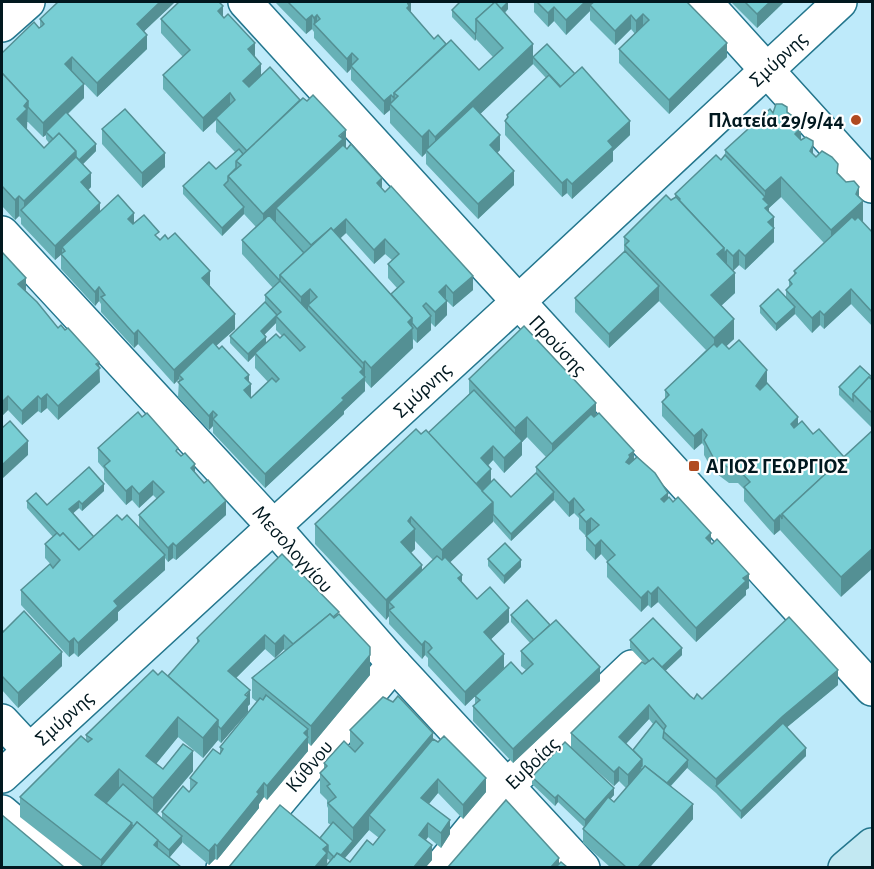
<svg xmlns="http://www.w3.org/2000/svg" width="874" height="869" font-family="'Alegreya Sans',sans-serif">
<rect width="100%" height="100%" fill="#beeafa"/>
<g fill="none" stroke-linecap="round" stroke-linejoin="round">
<g stroke="#24768d" stroke-width="36">
<g id="minor">
<path d="M245,2l627,687"/>
<path d="M705,2l167,184"/>
<path d="M2,25l26,-23"/>
<path d="M2,233l272,294 120,137 189,204"/>
<path d="M2,721l27,29"/>
<path d="M2,776l516,-474 322,-300"/>
<path d="M2,812l66,56"/>
<path d="M223,868l171,-204"/>
<path d="M440,868l68,-83 124,-118"/>
</g>
</g>
<g stroke="#24768d" stroke-width="36">
<path id="secondary" d="M845,868l27,-23"/>
</g>
<use href="#minor" stroke="#fff" stroke-width="33"/>
<use href="#secondary" stroke="#c2e8f2" stroke-width="33"/>
</g>
<g fill="#67b1b6" fill-rule="evenodd">
<path d="M58,2h117l-31,29 3,18 -50,48 -25,-26 12,27 -16,16 28,37 -13,13 8,23 -3,3 12,21 34,12 25,15 51,47 -1,1 26,43 -19,17 33,36 2,16 17,-16 -13,-14v-13l-7,7 -18,-19v-7l35,-34v-7l8,-7 -31,-34v-14l14,-13 -12,-13 -22,22 -39,-42v-8l33,-17 19,-17 -19,-20v-12l-13,12 -40,-43v-14l20,-18 -22,-24v-14l62,-2 32,40 6,18 39,25 46,48 127,142 -20,17 -6,-6v14l-12,12 -4,-4v7l-14,13 -4,-4v9l-42,40 -6,-7v10l-21,20v3l-79,74 -52,-55v-7l-4,4 -31,-33 1,-18 -5,5 -36,-40 -4,4 -33,-36v-8l-2,-3 -4,5 -34,-37v-15l-6,6 -34,-36v-6l-2,-2 -4,4 -13,-14v-153l38,-25v-9zM27,122h1l15,15 3,-2v4l3,4 -5,5 -17,-18zM276,222l28,31 -28,-30zM346,233l28,31 11,-10 7,6 -4,4v14l9,10 -6,6 -51,-56zM276,323v7l6,6 -2,2 -14,5 -2,-8z"/>
<path d="M275,2h136l-1,10 24,27 12,5 33,26 14,-13 -17,-18 -1,2 -23,-24v-7l56,-1 -3,4 28,44 97,78 -17,16v10l-41,38 -5,-6 -5,4 -57,-62v-14l2,-2v-4l39,-37 -13,-14 -53,50 20,36 -3,3 17,32 -36,34 -52,-55v-11l-4,4 -32,-34v-13l-6,5 -33,-35v-11l-4,4 -33,-35v-6l-2,-3 -6,5z"/>
<path d="M534,2h153l40,55 -58,57 -50,-51v-14l16,-15 -4,-5 -16,16 -25,-25v-9l-24,24 -12,-14 -6,6 -14,-15z"/>
<path d="M731,2h53l-27,26z"/>
<path d="M787,112l14,27 12,15 25,20 21,23 3,25 11,11v94l-22,-23 -27,25 -4,-4 -8,8 -17,-19 -19,17 -16,-18v-7l26,-9v-7l3,-3v-7l5,-5v-4l30,-28 -43,-46 -12,11v4l5,5v25l-29,28 -6,-5 -6,6 -6,-7 8,29 -14,13 13,33 -8,7 41,38 31,40 46,33 -3,140 -61,-67 -6,5 -30,-34v-12l-6,-6h-9l-16,-12 -9,-16v-9l-2,-3 -8,7 -32,-34v-14l3,-3v-9l41,-40 -47,-49 -50,47 -34,-36v-14l49,-46v-15l47,-37 4,-3v-3l46,-34 4,-4v-6l48,-37z"/>
<path d="M102,129l63,38 -23,21 -40,-44z"/>
<path d="M2,252l24,39 32,37 41,40 1,14 -42,38 -11,-12 -6,5 -3,-2 -16,14 -14,-15 -6,6z"/>
<path d="M873,378v51l-34,-34v-8z"/>
<path d="M469,379l127,36 38,45 77,84 38,44 -3,2v5l-50,47 -38,-40 -7,6 -3,-3 -7,7 -34,-35v-15h1l-7,-8 -6,6 -9,-10v-14l-7,-7v-11l-5,-5 -5,4 -15,-17 -43,41 -18,-20 -43,41 12,21 15,16 32,23 -18,17 13,29 -39,38 -37,-40v-8l-3,-3 -3,4 -33,-35v-8l-3,4 -71,-76v-20l106,-90 7,-1 41,-39zM527,437l19,20 -10,10v6l-25,24 -20,-15 -3,-16 5,-6 11,13 18,-18v-13zM415,541l18,19 -11,11 -11,-18 4,-4z"/>
<path d="M98,448l80,6 17,19 31,42 -50,45 -3,-2 -5,4 -3,-4v12l-47,42v8l-40,37 -4,-4 -5,4 -48,-52v-15l32,-23 -8,-9v-14l8,-7 -26,-29v-7l20,4 57,-14 -22,20 -3,-3 -6,5 21,24 28,-17 17,8v-13l18,-16 -4,-4 -14,13 -7,-8 -6,5 -22,-25v-11l-6,-7z"/>
<path d="M488,559l33,8 -17,17 -16,-18z"/>
<path d="M339,614l31,61 -59,71 -3,-3v8l-41,49 -3,-3 -5,7v4l-42,52 -2,-1 -6,6 -27,-23 -13,16 -11,-10 23,19h-97l-64,-50v-20l66,-56v-6l72,-60 10,1 29,-32v-6zM265,649l10,9 9,-9 1,2 -33,27v20l5,4 -37,45v7l-30,24v14l-28,20v7l-5,-5 36,-43 -30,-2 -7,-5 22,-27 25,21 15,-18 3,3 27,-31v-6l2,-2 -14,-26z"/>
<path d="M511,615l89,66 -87,82 -40,-42v-15l2,-1v-9l47,-22 4,-4 -5,-4v-15l9,-8 -19,-21z"/>
<path d="M2,629l1,3 59,34 -44,42 -16,-18z"/>
<path d="M630,640l52,15 -17,16 29,28h8l136,-14 -51,42 19,29 -65,63 -25,-26 -29,-25 -16,18 22,33 -43,48h-40l-27,-24v-14l1,-2 -26,-25 -3,4 -23,-22v-7l39,-29v-15l74,-69 -15,-16zM649,719l4,5 -20,26 -7,-6zM573,750l41,36 5,-5 7,7 -12,14 -4,-3 4,-4z"/>
<path d="M350,730l83,9 53,53 -23,27 -25,-26 -9,11 21,30 -9,14 -13,-11 -2,3 6,20 -6,7h-197l91,-29 11,-13 -3,-2v-15l-1,-2v-6l-7,-7v-20l4,-4v-6l26,-16zM369,830l10,8 -6,7 -23,17 -5,-4zM327,859h1l2,2 -3,4z"/>
</g>
<g fill="#549094">
<path d="M160,2h15l-38,36v-14z"/>
<path d="M407,2h4v10l-4,11z"/>
<path d="M508,2v7l-22,21 -3,-4z"/>
<path d="M585,2h11l-6,3v6l-24,24v-15z"/>
<path d="M770,2h14l-27,26v-14z"/>
<path d="M223,6v15l-5,-10z"/>
<path d="M554,7v14l-6,6v-14z"/>
<path d="M643,14v14l-7,7v-14z"/>
<path d="M312,15v14l-6,5v-14z"/>
<path d="M317,15v12l-3,-3v-6z"/>
<path d="M631,15v14l-16,16v-14z"/>
<path d="M476,32v7l-1,2v-7z"/>
<path d="M147,35v14l-50,48v-14z"/>
<path d="M255,43v14l-7,-8z"/>
<path d="M727,43v14l-58,57v-14z"/>
<path d="M533,44v20l-98,93v-20z"/>
<path d="M352,53v14l-1,-1v3l-4,4v-14z"/>
<path d="M72,57v14l-7,-7z"/>
<path d="M261,64v14l-18,17v-14z"/>
<path d="M84,84v14l-37,35 -1,-1v3l-3,2v-14z"/>
<path d="M230,93v15l-14,10v2l-13,12v-14z"/>
<path d="M391,95v10l-1,-1v6l-6,5v-14z"/>
<path d="M28,101l-1,28 -10,10v-20l7,-13z"/>
<path d="M630,121v14l-17,16v10l-41,38v-15l36,-43z"/>
<path d="M801,128v20l-6,-14z"/>
<path d="M346,130v20l-70,58v14l-13,12v-20z"/>
<path d="M429,130v20h-3v3l-4,4v-20z"/>
<path d="M500,135v15l-10,10v-15z"/>
<path d="M96,144v7l-20,20 -52,42v-12l52,-50z"/>
<path d="M813,145v20l-3,-14z"/>
<path d="M165,153v14l-23,21v-15z"/>
<path d="M514,171v14l-36,34v-15z"/>
<path d="M91,173v14l-10,10v-15z"/>
<path d="M781,177v20l-12,11v11l-4,3v-11l-2,3v-15l2,-2v11v-17z"/>
<path d="M382,178v14l-5,-9z"/>
<path d="M567,179v14l-5,4v-14z"/>
<path d="M859,187v18l4,-4v20l-32,29v-20l25,-36z"/>
<path d="M19,196v20l-4,4v-20z"/>
<path d="M100,203v14l-38,30v7l-7,6v-14z"/>
<path d="M244,207v7l-22,22v-8z"/>
<path d="M134,213v14l-6,-8z"/>
<path d="M774,217v25l-29,28v-14l23,-34z"/>
<path d="M346,219v14l-27,26v-15z"/>
<path d="M385,239v15l-11,10v-14z"/>
<path d="M724,248v20l-7,-14z"/>
<path d="M727,250v14l-3,4v-14z"/>
<path d="M739,250v15l-6,6v-15z"/>
<path d="M210,271v14l-8,7v-14z"/>
<path d="M735,273v20l-24,22v-20z"/>
<path d="M473,276v14l-20,17v-14z"/>
<path d="M26,278v15l-8,-9z"/>
<path d="M446,285v14l-7,-7z"/>
<path d="M659,286v15l-50,47v-14z"/>
<path d="M99,287v14l-4,5v-14z"/>
<path d="M310,289v18l-2,-2v5l-7,7v-20z"/>
<path d="M851,289v15l-27,25v-14z"/>
<path d="M447,301v14l-12,12v-15z"/>
<path d="M795,307v7l-19,17v-7z"/>
<path d="M820,311v14l-8,8v-15z"/>
<path d="M235,314v15l-54,48 -2,-2v4l-5,5v-14z"/>
<path d="M277,315l-1,8 -15,15v-7z"/>
<path d="M431,316v14l-14,13v-14z"/>
<path d="M412,318l1,30 -42,40v-20l37,-46z"/>
<path d="M734,319v20l-20,19v-20z"/>
<path d="M138,330v14l-4,4v-14z"/>
<path d="M266,337v7l-11,9v2l-7,7v-8z"/>
<path d="M365,361v30l-21,20v3l-79,74v-14l77,-76 18,-26 3,-3v-6z"/>
<path d="M99,362l1,20 -42,38v-14z"/>
<path d="M767,370v15l-11,15v-14z"/>
<path d="M249,375v10l2,-1v14l-7,-8 1,-12z"/>
<path d="M47,394v14l-6,5v-14z"/>
<path d="M8,396v14l-6,6v-14z"/>
<path d="M38,396v15l-16,14v-14z"/>
<path d="M596,403v20l-44,41v-20z"/>
<path d="M213,411v15l-4,4v-14z"/>
<path d="M527,417v20l-5,5v13l-18,18v-15l11,-10v-20z"/>
<path d="M798,417v14l-7,-7z"/>
<path d="M702,429v14l-8,7v-14z"/>
<path d="M28,441v14l-26,24v-14z"/>
<path d="M493,446v14l-12,12v-14z"/>
<path d="M634,451v14l-4,3 -4,-6 3,-7z"/>
<path d="M195,464v15l-4,-11z"/>
<path d="M491,469v14l-14,14 -4,-11z"/>
<path d="M153,481v14l-14,13v-14z"/>
<path d="M104,484v7l-22,20v-7z"/>
<path d="M132,486v14l-6,5v-14z"/>
<path d="M554,492v8l-43,41v-7z"/>
<path d="M668,493v14l-7,-8z"/>
<path d="M574,498v15l-5,4v-14z"/>
<path d="M79,501v7l-10,9v-8z"/>
<path d="M226,501v14l-50,45v-14z"/>
<path d="M493,502v20l-51,48v-20z"/>
<path d="M780,515v15l-6,5v-14z"/>
<path d="M411,517v15l4,-3v20l-14,13v-20l7,-21z"/>
<path d="M591,518v14l-5,4v-14z"/>
<path d="M711,533v14l-5,-9z"/>
<path d="M601,540v14l-6,6v-14z"/>
<path d="M173,543v15l-5,4v-14z"/>
<path d="M873,548v20l-32,29v-20z"/>
<path d="M165,555v15l-47,42v8l-40,37v-14l36,-42z"/>
<path d="M521,560v7l-17,17v-8z"/>
<path d="M422,565v20l-28,22 -5,-5v14l-3,4v-20z"/>
<path d="M3,568v14l-1,2v-14z"/>
<path d="M749,574v14l-3,2v5l-50,47v-14l47,-50z"/>
<path d="M462,575v14l-4,-11z"/>
<path d="M658,587v15l-7,6v-14z"/>
<path d="M648,591v14l-7,7v-14z"/>
<path d="M509,608v14l-25,24v-14z"/>
<path d="M265,635v14l-37,37v-15z"/>
<path d="M284,635v14l-9,9v-14z"/>
<path d="M74,638v15l-5,4v-15z"/>
<path d="M425,641v14l-3,4v-14z"/>
<path d="M370,647v28l-59,71v-20z"/>
<path d="M682,648v7l-24,23v-8z"/>
<path d="M62,652v14l-44,42v-15z"/>
<path d="M504,654v14l-39,38v-14z"/>
<path d="M600,667v14l-87,82v-14z"/>
<path d="M838,670v15l-122,101v-7l67,-63z"/>
<path d="M250,690v14l-2,2v6l-27,31v-14z"/>
<path d="M649,705v14l-30,32v-14z"/>
<path d="M178,717v20l-32,39v-20z"/>
<path d="M218,720v20l-15,18v-20z"/>
<path d="M308,729v22l-41,49v-14l37,-53z"/>
<path d="M433,733v20l-64,62v15l-32,37v-7l16,-19v-13z"/>
<path d="M806,748v8l-65,63v-8z"/>
<path d="M193,751v20l-40,47v-20z"/>
<path d="M642,759v11l-2,-2v8l-12,13v-14z"/>
<path d="M688,760v7l-25,27v-7z"/>
<path d="M619,767v14l-5,5v-14z"/>
<path d="M119,769v20l-24,26v-20z"/>
<path d="M486,778v14l-23,27v-14z"/>
<path d="M438,779v14l-17,20v-15z"/>
<path d="M264,783v14l-5,7v4l-42,52v-14z"/>
<path d="M614,788v7l-29,32v-7z"/>
<path d="M558,795v7l-3,4v-8z"/>
<path d="M693,804v15l-43,48h-12z"/>
<path d="M450,820v14l-9,14v-15z"/>
<path d="M132,823v20l-31,24v-7z"/>
<path d="M428,823v14l-9,12v-14z"/>
<path d="M182,836v7l-13,15v-8z"/>
<path d="M158,840v14l-4,-9z"/>
<path d="M215,844v15l-6,6v-14z"/>
<path d="M328,845l-1,22h-12l8,-18z"/>
<path d="M432,845v15l-6,7h-12z"/>
<path d="M559,858v9h-8z"/>
</g>
<g fill="#78ced4" stroke="#549094" stroke-width="1.5">
<path d="M58,2h102l-23,22 10,11 -50,48 -25,-26 -7,7 19,20 -41,39 -15,-16v-6l-26,-28v-20l32,-31 5,6 3,-2 2,-2 -4,-5z"/>
<path d="M179,2h40l4,4 -5,5 6,7 4,-4 27,29 -7,6 13,15 -18,17 6,6 21,-20 30,33 -53,51 -31,-33 19,-18 -5,-7 -27,25 -40,-43 27,-25 -29,-31z"/>
<path d="M288,2h119l2,4 -2,2 27,31 4,-4 8,9 -52,49v5l-3,-3 -7,6 -33,-35 7,-7 -6,-6 -5,6 -33,-35 6,-5 -3,-4 -3,3 -2,-3 -6,5z"/>
<path d="M460,2h48l-7,7 -6,-7 -19,17v13l-1,2 -23,-24z"/>
<path d="M495,2l38,42 -98,93 -6,-7 -7,7 -32,-33 8,-8 -4,-3 57,-53 28,30 24,-22 -27,-29z"/>
<path d="M537,2h48l-19,18 -12,-13 -6,6z"/>
<path d="M594,2h93l40,41 -58,57 -50,-51 30,-29 -6,-6 -7,7 -5,-6 -16,16 -25,-26z"/>
<path d="M745,2h25l-13,12z"/>
<path d="M547,44l28,30 -14,13 -28,-30z"/>
<path d="M582,67l48,54 -22,20 5,6 -41,37 -5,-5 -5,4 -57,-62 3,-4 -1,-2 42,-40 11,12z"/>
<path d="M2,73l26,28 -4,5 3,3 -10,10 27,29 15,-15 17,18 -52,50 -5,-5 -4,4 -13,-14z"/>
<path d="M313,95l33,35 -7,6 4,3 -80,75 -35,-38 13,-11 -5,-4 67,-63 4,3z"/>
<path d="M776,104h6l5,3v5l7,5 7,11 -6,6 6,6 5,-3 7,4v4l-3,6 6,6 6,-6 10,6 6,7 -1,9 9,9 8,-1 5,6 -3,7 7,7 -32,29 -50,-53 -16,14 -40,-41 45,-41 3,4z"/>
<path d="M473,106l27,29 -10,10 24,26 -36,33 -52,-54z"/>
<path d="M125,109l40,44 -23,20 -40,-44z"/>
<path d="M66,112l30,32 -17,16 -3,-3v-6l-17,-18 -6,6 -7,-7z"/>
<path d="M351,144l31,34 -5,5 8,9 6,-6 82,90 -20,17 -7,-8 -7,7 8,9 -12,11 -9,-9 -3,3 8,10 -14,13 -5,-6v-5l-21,-24 13,-12 -16,-18 11,-10 -14,-15 -11,11 -28,-31 -13,12 -2,-3 -20,17 -35,-37 67,-63 4,4z"/>
<path d="M239,149l4,5 -7,7v7l-8,8v5l-4,4 20,22 -22,21 -39,-42 26,-24 7,7z"/>
<path d="M716,155l5,5 4,-5 40,42 -2,2 6,6 -4,3 9,9 -6,5 6,6 -29,28 -6,-6 -6,6 -6,-6 -3,4v-6l-45,-48 1,-1 -5,-5z"/>
<path d="M76,157l15,16 -10,9 19,21 -45,43 -34,-36z"/>
<path d="M118,195l16,18 -6,6 5,5 11,-9 15,17 -4,3 5,5 5,-5 3,4 7,-6 35,38 -8,7 33,36 -61,56 -36,-40 -4,4 -33,-37 4,-2 -6,-8 -4,5 -34,-38 4,-3 -3,-4z"/>
<path d="M666,195l5,5 5,-3 48,51 -7,6 18,19 -24,22 23,24 -20,19 -89,-93 4,-4 -5,-4z"/>
<path d="M269,215l35,38 -24,22v6l83,88 -3,3 5,5 -23,21 2,2 -79,74 -52,-55 4,-4 -4,-4 -4,5 -31,-34 5,-3 -4,-4 34,-33 6,7 3,-3 27,29 -4,3 6,6 -7,6 7,8 21,-20 4,4 3,-3 -24,-26 21,-19 4,4 4,-4 16,17 5,-4 -29,-31 5,-4 -16,-17 15,-14 -38,-41z"/>
<path d="M852,217l3,3 3,-3 15,16v80l-22,-24 -27,26 -4,-4 -8,7 -26,-28 6,-6 -3,-4 7,-7 -2,-2z"/>
<path d="M331,228l81,90 -4,4 5,6 -42,40 -6,-7 -2,2 -55,-58 9,-8 -7,-8 -9,8 -21,-22z"/>
<path d="M625,251l34,35 -50,48 -34,-36z"/>
<path d="M2,252l24,26 -8,6 19,18 21,26 3,-3 4,5 3,-2 31,34 -3,2 4,4 -42,38 -11,-12 -6,5 -3,-3 -16,15 -14,-15 -6,6z"/>
<path d="M778,289l17,18 -19,17 -16,-18z"/>
<path d="M265,302l12,13 -16,16 5,6 -18,17 -18,-18z"/>
<path d="M524,326l72,77 -44,41 -25,-27 -12,11 -46,-49z"/>
<path d="M739,340l28,30 -11,16 4,4 7,-7 31,34 -7,7 3,4 8,-7 11,13 6,-5 25,28 -62,57v5l-2,-4 -6,6 -30,-34 6,-5 -12,-13 -9,-1 -16,-11 -9,-17 3,-5 -5,-6 -8,7 -32,-34 7,-7 -4,-5 49,-46 3,3 5,-5 7,7z"/>
<path d="M860,366l13,12v1l-1,1 -3,-3 -16,17v7l-14,-14z"/>
<path d="M869,377l4,4v33l-20,-20z"/>
<path d="M474,390l48,51 -18,17 -11,-12 -12,12 10,11 -15,15 -48,-51z"/>
<path d="M138,412l4,5 5,-4 31,35 -2,3 5,5 4,-3 10,11 -4,4 13,15 4,-3 18,21 -50,45 -3,-3 -5,5 -29,-33 25,-23 -11,-11 -14,13 -7,-8 -6,5 -22,-25 6,-5 -12,-13z"/>
<path d="M599,413l35,38 -5,4 1,2 -4,5 3,2 8,-7 18,16 13,20 -7,6 3,3 5,-5 4,5 5,-5 33,36 -5,5 6,6 5,-5 32,35 -6,4 3,3 -50,47 -38,-41 -7,7 -3,-3 -7,7 -34,-36 8,-7 -14,-15 -6,6 -9,-10 13,-11 -8,-7 -5,4 -7,-8 5,-4 -10,-12 -5,5 -33,-36 55,-53 3,3z"/>
<path d="M10,421l18,20 -26,24v-37z"/>
<path d="M416,429l5,5 5,-4 67,72 -51,48 -31,-33 -3,4 7,8 -14,13 21,23 -36,35 -71,-76z"/>
<path d="M873,430v118l-32,29 -59,-63z"/>
<path d="M89,467l15,17 -22,20 -3,-3 -10,8 25,28 -15,13 -16,-17 -3,3 -33,-35 9,-8 11,12z"/>
<path d="M536,473l18,19 -43,42 -18,-20v-12l-11,-11 12,-12 17,18z"/>
<path d="M117,515l5,5 5,-5 38,40 -51,46 4,5 -40,37 -4,-5 -5,4 -48,-52 29,-26 3,4 7,-8 -15,-16 12,-11 3,3 3,-3 16,17z"/>
<path d="M505,543l16,17 -17,16 -16,-17z"/>
<path d="M282,554l57,58 -6,5 -3,-3 -37,30 -9,-9 -9,9 -10,-9 -37,36 22,19 -5,5 3,2 -27,32 -3,-3v-6l-50,-44 31,-35 -2,-3z"/>
<path d="M437,556l5,4 3,-3 17,18 -4,3 19,21 13,-12 19,21 -25,24 20,22 -39,38 -37,-40 4,-4 -3,-4 -4,-3 -3,4 -33,-35 5,-3 -5,-5z"/>
<path d="M527,600l23,25 -16,15 -23,-25z"/>
<path d="M24,611l38,41 -44,41 -16,-17v-47l1,3z"/>
<path d="M330,614l4,4 5,-4 31,33v8l-59,71 -59,-48z"/>
<path d="M789,617l49,53 -55,46 -67,63 -53,-48 3,-5 -17,-21 -30,32 23,22 -14,16 -9,-8 -5,5 -43,-39 71,-71 3,2 8,-6 37,38 4,3 3,-5 5,5z"/>
<path d="M653,618l29,30 -20,19 -9,-9 -4,3 -19,-21z"/>
<path d="M556,620l44,47 -87,82 -40,-43 7,-6 -5,-4 36,-34 11,12 11,-10 -12,-13z"/>
<path d="M153,670l5,5 4,-4 56,49 -15,18 -25,-21 -32,39 17,13 20,-25 10,7 -40,47 -34,-29 -24,26 37,28 -31,37 -81,-63 61,-61 7,6 4,-3 -6,-4z"/>
<path d="M266,695l42,34 -4,4 4,4 -41,49 -3,-3 -7,9 2,2 -42,52 -2,-2 -6,7 -47,-39 21,-26 6,6 8,-9 -7,-5 23,-29 7,5 3,-5 -3,-2 40,-49 3,2z"/>
<path d="M398,696l35,37 -80,95 -25,-25 8,-6 -9,-11 3,-2 -10,-11 7,-7 -3,-3 20,-22 11,11 8,-9 -13,-13 33,-33 10,5z"/>
<path d="M656,721l8,9 -1,8 25,22 -21,23 -22,-17 -3,4 -2,-2 2,-2v-7l-9,-9z"/>
<path d="M783,723l23,25 -65,63 -25,-25z"/>
<path d="M444,736l42,42 -23,27 -25,-26 -17,19 29,22 -9,13 -13,-10 -9,12 13,10 -18,22h-89l12,-14 13,9 17,-22 6,5 12,-15 -16,-15 64,-76 5,3z"/>
<path d="M565,742l49,46 -29,32 -27,-25 -3,3 -23,-21z"/>
<path d="M645,766l48,38 -55,63h-12l-43,-38 25,-32 6,5z"/>
<path d="M123,784l59,52 -13,14 -32,-28 -3,4 -3,-2 1,-1 -26,-20z"/>
<path d="M506,800l53,58 -8,9h-103z"/>
<path d="M280,805l48,40 -5,4 4,4 -12,14h-86z"/>
<path d="M2,815l62,52h-62z"/>
<path d="M137,822l21,18 -4,5 27,22h-81z"/>
<path d="M333,822l20,19 -12,14 -4,-2 -3,4 -6,-6v-6l-8,-7z"/>
<path d="M561,862l6,5h-11z"/>
</g>
<g fill="#b04a20" stroke="#fff" stroke-width="2">
<circle cx="856" cy="120" r="6"/>
<rect x="688" y="460" width="12" height="12" rx="3"/>
</g>
<g text-anchor="middle" stroke-width="4.5" stroke-linejoin="round" paint-order="stroke">
<g font-size="21" fill="#01181f" stroke="#fff">
<text transform="translate(778 59) rotate(-43)" y="7">Σμύρνης</text>
<text transform="translate(558 345) rotate(47)" y="7">Προύσης</text>
<text transform="translate(422 390) rotate(-43)" y="7">Σμύρνης</text>
<text transform="translate(293 549) rotate(48)" y="7">Μεσολογγίου</text>
<text transform="translate(64 718) rotate(-42)" y="7">Σμύρνης</text>
<text transform="translate(532 763) rotate(-44)" y="7">Ευβοίας</text>
<text transform="translate(309 766) rotate(-50)" y="7">Κύθνου</text>
</g>
<g font-size="21" font-weight="bold" fill="#01181f" stroke="#fff" text-anchor="end">
<text x="844" y="127">Πλατεία 29/9/44</text>
<text x="706" y="473" text-anchor="start">ΑΓΙΟΣ ΓΕΩΡΓΙΟΣ</text>
</g>
</g>
<rect width="874" height="869" fill="none" stroke="#01181f" stroke-width="6"/>
</svg>
